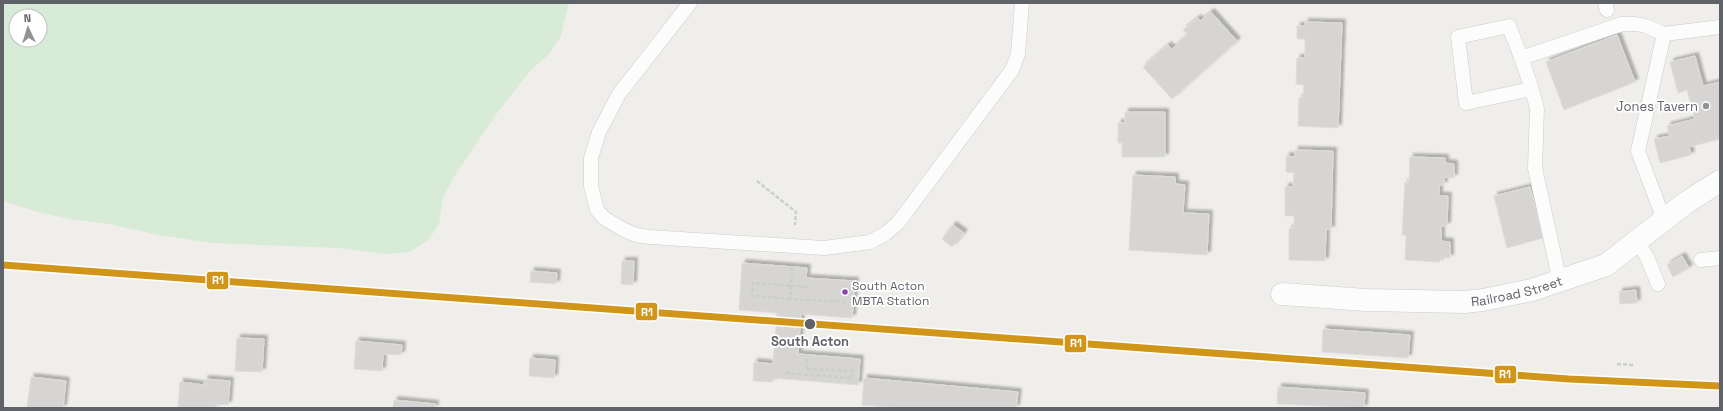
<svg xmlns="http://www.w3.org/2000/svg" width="1723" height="411" font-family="'Space Grotesk',sans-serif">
<defs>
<filter id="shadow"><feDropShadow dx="3.5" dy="-3.5" stdDeviation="1" flood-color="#0004"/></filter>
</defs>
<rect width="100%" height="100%" fill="#efeeea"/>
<path fill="#d8ebd6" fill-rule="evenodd" d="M3,3h566l-8,33 -12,18 -19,17 -33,42 -42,62 -12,23 -4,26 -10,15 -19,13 -25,2 -47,-6 -125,-5 -54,-8 -50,-11 -39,-5 -29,-6 -38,-12zM16,16h24v24h-24z"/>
<g fill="#d6d5d3" stroke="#deddd9" filter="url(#shadow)">
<path d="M1211,12l26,29 -65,58 -29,-32 25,-22 4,4 16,-14 -5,-5 15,-12 2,3z"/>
<path d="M1305,22l37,1 -4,105 -40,-2 1,-28 4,-1 1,-12 -8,-1 1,-26h8v-19h-8v-13h8z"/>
<path d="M1617,35l18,47 -71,28 -18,-48z"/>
<path d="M1695,56l8,30 17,-4v57l-31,8 2,8 -31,8 -6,-24 16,-3 -3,-10 28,-7 -8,-29 -9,3 -8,-31z"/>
<path d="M1125,112h40v45h-43v-14h-4v-20h7z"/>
<path d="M1295,150l38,1 -2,79 -5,-1 -1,32 -36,-1v-31l5,-1v-12h-9v-29h8l1,-14 -8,-1v-16l9,1z"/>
<path d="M1410,157l35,1v5l9,1v14l-10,-1v8h-5v11h9l-1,30h-6v15l9,1v16l-10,-1v5l-35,-2 1,-25h-4l3,-53h4z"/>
<path d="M1133,175l42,2v7l10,1 -2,28 26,1 -2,41 -78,-5z"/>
<path d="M1530,187l13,51 -36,10 -13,-52z"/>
<path d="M953,225l11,8 -12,14 -10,-8z"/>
<path d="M1682,256l7,12 -16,9 -6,-12z"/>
<path d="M622,261h12l-1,24 -12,-1z"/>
<path d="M742,263l65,5 -1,10 49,3 -3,37 -51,-4 -3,40 62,5 -2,26 -85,-7v4l-20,-1 1,-19 19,2 4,-51 -38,-3z"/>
<path d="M531,271l26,2 -1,11 -26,-2z"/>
<path d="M1636,290l1,13 -17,1 -1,-12z"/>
<path d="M1323,329l87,6 -2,23 -86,-6z"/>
<path d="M237,338l27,1 -2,33 -27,-1z"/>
<path d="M356,341l46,4 -1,10 -18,-1 -1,17 -28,-2z"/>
<path d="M530,358l25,2 -1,18 -25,-2z"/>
<path d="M31,377l35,4 -3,27h-36z"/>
<path d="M864,378l154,14 -2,16h-118l-36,-3z"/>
<path d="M205,379l25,2 -2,24 -12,-1v4h-38l2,-26 24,3z"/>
<path d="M1278,387l87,6 -1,15 -87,-4z"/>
<path d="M394,400l41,4v4h-42z"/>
</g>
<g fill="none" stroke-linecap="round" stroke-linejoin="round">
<g stroke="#cbcccc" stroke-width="15">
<g id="service">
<path d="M690,3l-71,91 -20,38 -8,26v28l6,24 7,8 20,12 12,5 14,2 174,11 46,-6 15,-8 13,-11 114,-153 6,-16 4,-51"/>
<path d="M1605,3l2,7"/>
<path d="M1664,34l-26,117 26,69"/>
<path d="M1521,58l101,-34h14l10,2 18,8 56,-7"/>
<path d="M1531,89l-65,14 -8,-66 51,-11c10,27 22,55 28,83l-2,59 25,114"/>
<path d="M1637,241l10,16 11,27"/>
<path d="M1701,260l19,-2"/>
</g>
</g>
<g stroke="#cbcccc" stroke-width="23">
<g id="minor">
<path id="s1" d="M1282,294l84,6 98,2 19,-2 49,-10 74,-25 81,-63 33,-21"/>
</g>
</g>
<g stroke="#cacfcc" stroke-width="2.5" stroke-dasharray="4 2" stroke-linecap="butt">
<path d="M757,181l39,31 -1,13"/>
<path d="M792,267l-2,32 56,3v2"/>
<path d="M790,299l-38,-3 1,-13 55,4"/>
<path d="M1617,364l17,1"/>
<path d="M786,373l66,5v-7l-46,-2 1,-14"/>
</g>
<use href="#service" stroke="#fdfcfc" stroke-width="14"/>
<use href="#minor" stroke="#fdfcfc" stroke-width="22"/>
<g stroke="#fff" stroke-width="10">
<path id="rail-1" d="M3,265l1566,114 151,7"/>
</g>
<use href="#rail-1" stroke="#d1951a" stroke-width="7"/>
</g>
<circle fill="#919496" stroke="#fff" stroke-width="1.5" cx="1706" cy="106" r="4"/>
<circle fill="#8e44ad" stroke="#fff" stroke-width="1.5" cx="845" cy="292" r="3.5"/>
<circle fill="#5f6368" stroke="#fff" stroke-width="1.5" cx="810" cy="324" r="6"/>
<g text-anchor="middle" stroke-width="3.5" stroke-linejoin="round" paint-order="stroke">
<g font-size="12" fill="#5f6368" stroke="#fff" text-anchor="start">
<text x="852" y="290">South Acton<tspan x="852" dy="15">MBTA Station</tspan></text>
</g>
<g font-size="13" fill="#5f6368" stroke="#fff" text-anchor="end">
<text x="1698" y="111">Jones Tavern</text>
</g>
<g font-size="13" fill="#5f6368" stroke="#fff">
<text dy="5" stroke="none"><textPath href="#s1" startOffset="236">Railroad Street</textPath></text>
</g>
<g font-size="13" font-weight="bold" fill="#5f6368" stroke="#fff">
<text x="810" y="346">South Acton</text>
</g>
</g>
<g stroke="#fff" stroke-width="1.5">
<rect x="206" y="271" width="23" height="19" rx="4" fill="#d1951a"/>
<rect x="635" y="302" width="23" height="19" rx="4" fill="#d1951a"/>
<rect x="1064" y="334" width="23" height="19" rx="4" fill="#d1951a"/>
<rect x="1494" y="365" width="23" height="19" rx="4" fill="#d1951a"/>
</g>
<g font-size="11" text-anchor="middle" font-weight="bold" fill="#fff">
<text x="218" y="284">R1</text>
<text x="647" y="316">R1</text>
<text x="1076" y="347">R1</text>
<text x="1505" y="378">R1</text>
</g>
<rect width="1723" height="411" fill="none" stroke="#5f6368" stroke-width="8"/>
<g transform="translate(28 28) rotate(356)"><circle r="19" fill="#ffffff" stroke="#bfc1c3"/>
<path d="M0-3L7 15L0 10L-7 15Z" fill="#919496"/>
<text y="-6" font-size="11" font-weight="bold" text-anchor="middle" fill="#5f6368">N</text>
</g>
</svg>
